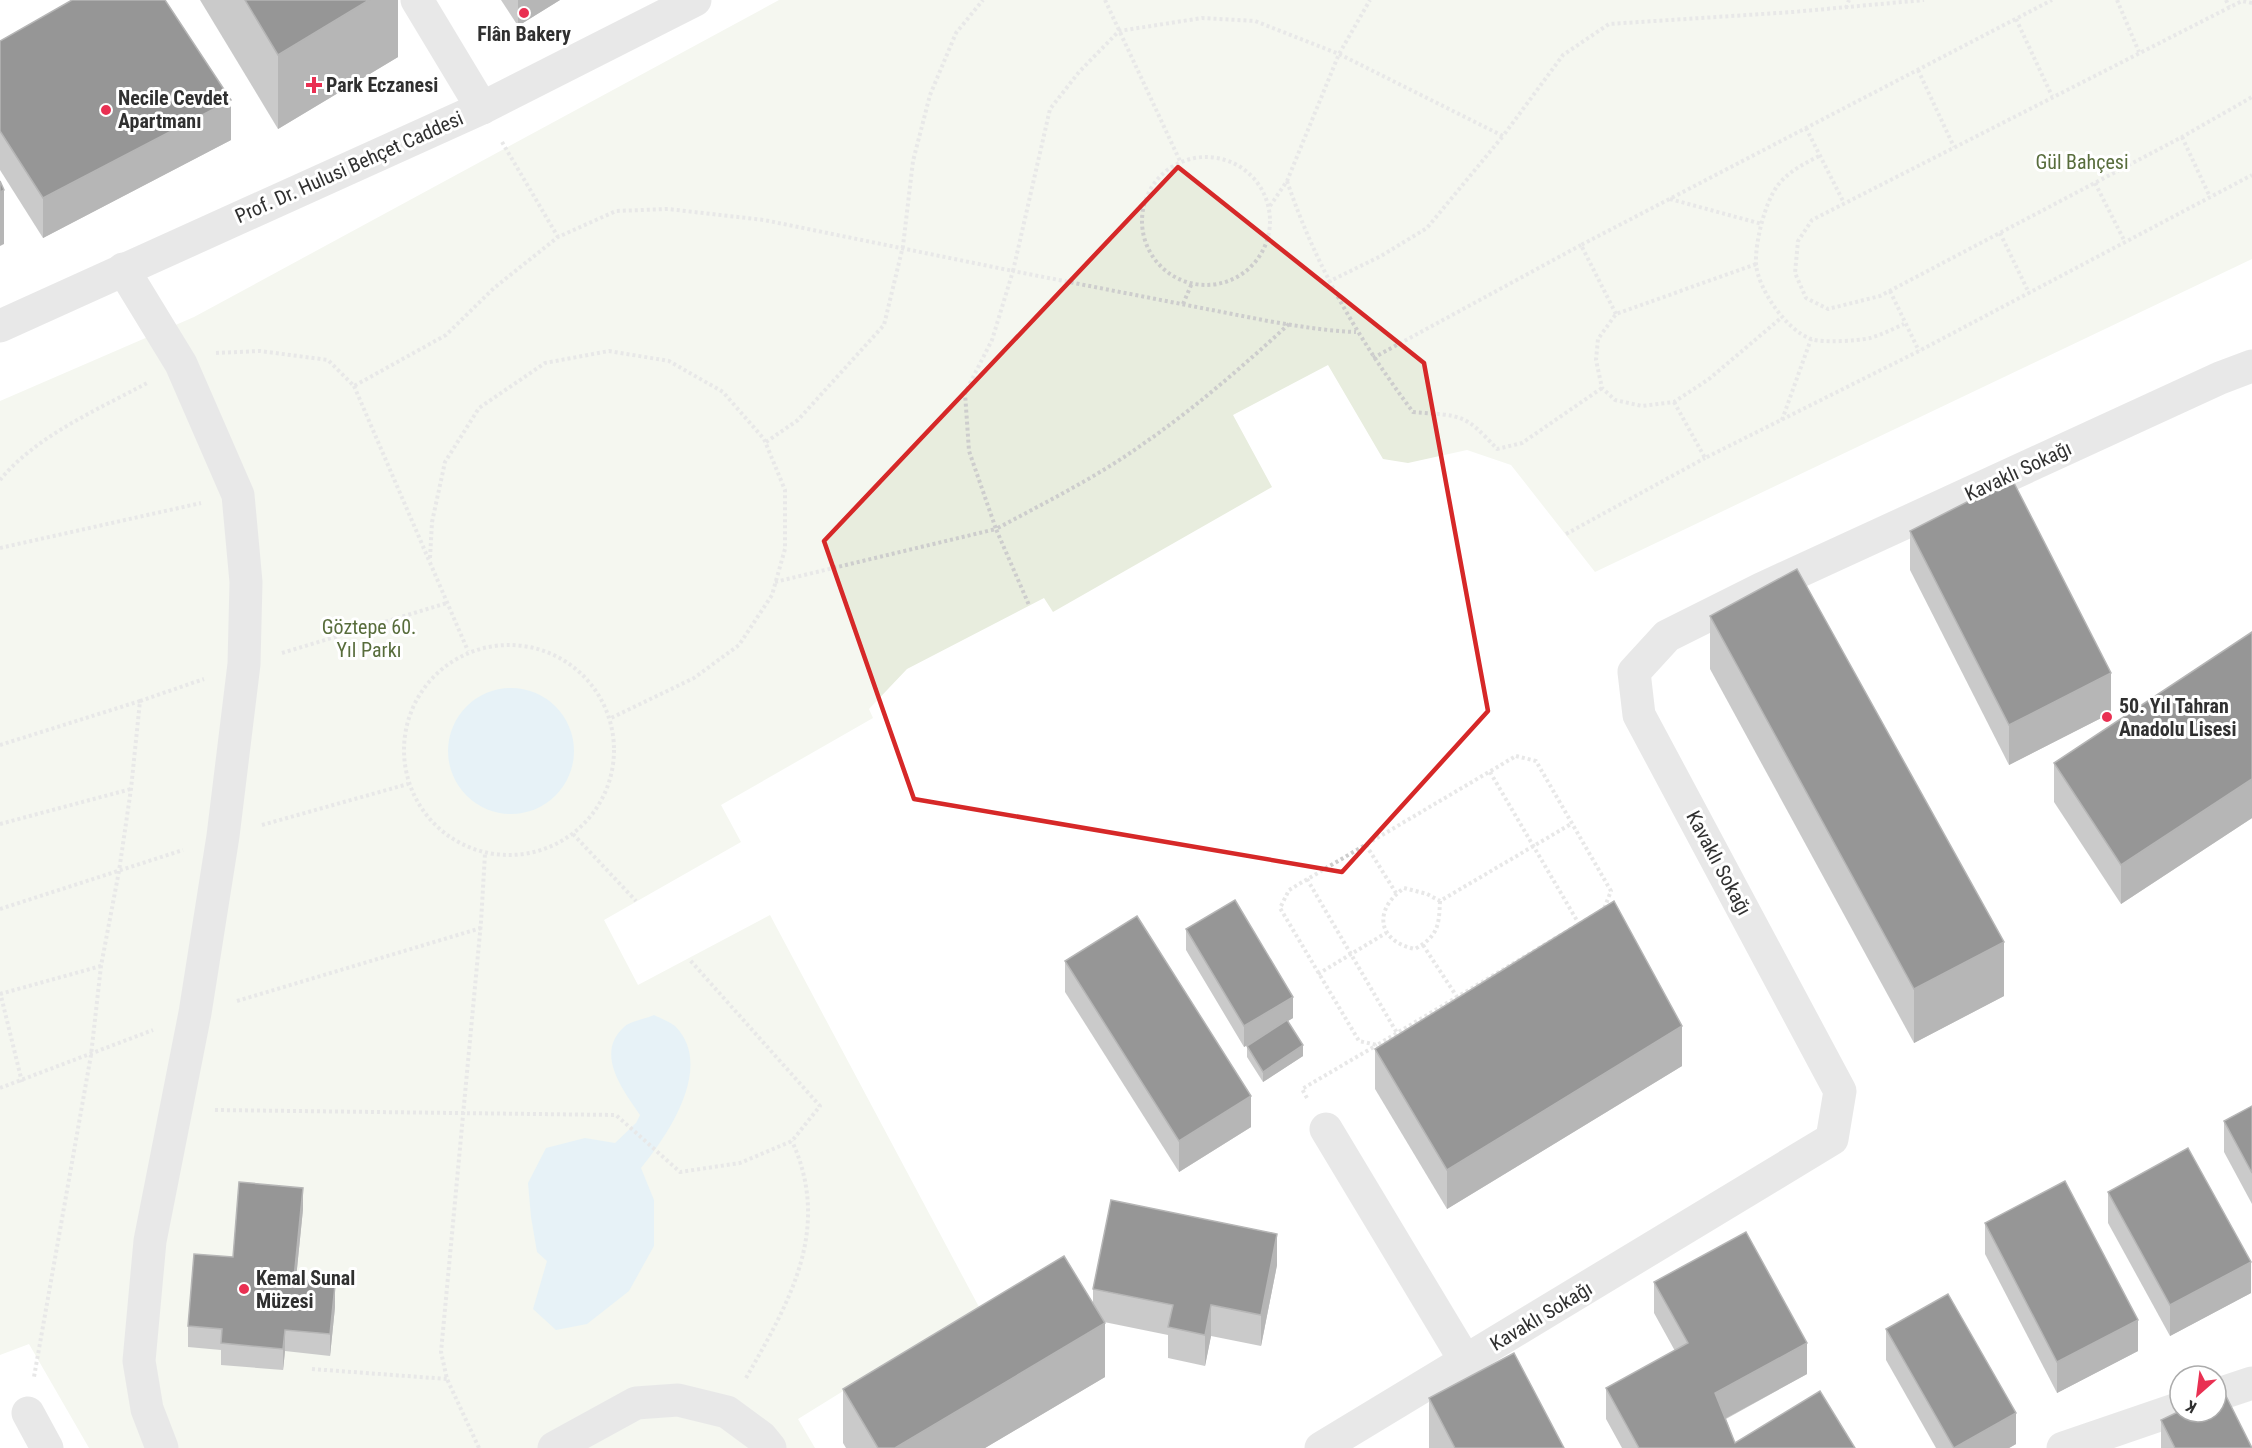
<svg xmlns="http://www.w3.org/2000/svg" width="2252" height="1448" font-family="'Roboto Condensed',sans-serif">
<rect width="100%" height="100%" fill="#fff"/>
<path fill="#e8edde" d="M779,0h1473v259l-657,313 -84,-107 -44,-15 -59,13 -25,-4 -55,-94 -95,50 39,72 -219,125 -9,-14 -137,71 -38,40 4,9 -152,87 20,37 -137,78 34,65 132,-70 209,392 -181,112 17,29h-726l-60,-104 -29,11v-954l194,-84z"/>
<g fill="#cae3ed">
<circle cx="511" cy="751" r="63"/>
<path d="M654,1015c6,3 16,7 21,11 40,40 -7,109 -34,142l13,32v46l-25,45 -42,33 -31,6 -23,-21 14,-48 -10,-9 -6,-35 -3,-34 18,-35 39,-10 30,5 21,-20 4,-8c-16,-24 -46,-61 -16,-88 6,-6 22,-8 30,-12z"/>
</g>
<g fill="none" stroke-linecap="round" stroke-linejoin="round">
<g stroke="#cdcdcd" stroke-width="4" stroke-dasharray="3 3" stroke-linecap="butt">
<path d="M1105,0l75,161"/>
<path d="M2117,0l22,52"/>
<path d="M2226,0l3,7"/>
<path d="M2252,3l-10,-2 -430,219 -14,21 -3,32 11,25 22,11 52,-13 302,-159 70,-40"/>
<path d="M1846,8l3,-8"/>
<path d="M2016,19l36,77"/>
<path d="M1918,70l36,77"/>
<path d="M1806,128l38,75"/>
<path d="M2182,137l28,60"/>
<path d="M502,142l56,95"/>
<path d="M1819,156c-15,8 -30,15 -41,29 -13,17 -23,57 -22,79 2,25 30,66 55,75 11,4 47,2 59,-1 11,-3 23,-9 34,-14"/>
<circle cx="1206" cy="221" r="64"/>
<path d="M1287,181c29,86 72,159 126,231 49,4 51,1 84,37l25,-6 80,-55"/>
<path d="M2095,183l30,59"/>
<path d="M1670,199l92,25"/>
<path d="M1270,206l17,-25 52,-127 31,-54"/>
<path d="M2000,233l29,60"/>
<path d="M1756,264l-140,50 -18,25 -2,21 6,28 13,12 27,6 32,-4 35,-23 72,-61"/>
<path d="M1328,282l53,-26 46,-28 76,-92"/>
<path d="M1890,291l29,60"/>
<path d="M1183,304l9,-21"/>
<path d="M1616,314l-35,-69 471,-245"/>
<path d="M1289,324c-47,43 -94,84 -146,120 -46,33 -97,58 -147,85l-27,-78 -4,-58 27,-53 21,-69 255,50c30,5 58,10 88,11"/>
<path d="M216,353l44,-2 68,9 26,26 92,-51 48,-47 64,-51 58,-26 52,-2 96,11 249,51 37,-162 29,-37 40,-41 83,-13 53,3 84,33 164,82 60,-81 46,-31 184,-12 131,-12"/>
<path d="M1373,358l208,-113"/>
<path d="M354,386l114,265"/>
<path d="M1674,402l31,56 214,-107 333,-176"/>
<path d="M1782,420l29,-81"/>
<path d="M766,442l32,-22 86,-95 19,-79 10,-85 17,-66 26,-62 27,-33"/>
<path d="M0,480c36,-44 97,-70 147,-97"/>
<path d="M1566,534l139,-76"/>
<path d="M0,548l201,-45"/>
<path d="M430,558l2,-36 13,-60 34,-54 66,-45 64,-12 60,10 54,31 41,47 21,51v59l-13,46 -33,50 -45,33 -85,41"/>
<path d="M775,582l221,-53 33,76"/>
<circle cx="509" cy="750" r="105"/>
<path d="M282,653l165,-50"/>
<path d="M140,701l64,-22"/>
<path d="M0,745l140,-44 -9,88 -12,82 -18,95 -10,89 -57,322"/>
<path d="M1516,756l20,5 75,130 -7,18 -227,136 -18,-4 -79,-133 9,-18z"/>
<path d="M1490,772l89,152"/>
<path d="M0,824l131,-35"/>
<path d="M262,825l146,-41"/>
<path d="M573,834l63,67"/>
<path d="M1366,845l30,48"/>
<path d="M1307,879l90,154"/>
<path d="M1440,901c-1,25 -2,35 -25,48 -38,-8 -42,-39 -11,-61l23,6 13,7 131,-77"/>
<path d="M0,909l183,-59"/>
<path d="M1423,945l34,52"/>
<path d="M1318,974l68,-41"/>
<path d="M0,992l22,90"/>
<path d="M0,994l101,-28"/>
<path d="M237,1001l244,-73"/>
<path d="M0,1088l153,-58"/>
<path d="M1307,1098l-5,-9 75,-44"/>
<path d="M215,1110l401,5 64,57 60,-9 52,-22 28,-35 -131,-147"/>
<path d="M312,1369l135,10"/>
<path d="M746,1378c44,-77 86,-149 46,-237"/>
<path d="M479,1448l-32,-69 -6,-27 40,-430 4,-68"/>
</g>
<g stroke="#cdcdcd" stroke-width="33">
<path d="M417,0l65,108"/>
<path d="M123,269l58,95 57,131 8,87 -2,82 -21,172 -28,177 -45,228 -11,120 8,48 15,39"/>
<path d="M0,326l482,-218 213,-108"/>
<path d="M1326,1129l140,233"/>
<path d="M2216,1395l36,-12"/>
<path d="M28,1413l19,35"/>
<path d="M554,1448l82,-45 42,-3 49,12 34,25 9,11"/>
<path d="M1321,1448l511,-309 8,-48 -201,-376 -5,-43 33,-36 94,-47 459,-211 32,-12"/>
<path d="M2063,1448l117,-40"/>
</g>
</g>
<g fill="#8b8b8b">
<path d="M200,0h198v57l-120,72z"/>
<path d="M501,0h59l-42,26z"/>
<path d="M0,41l231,99 -188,98 -43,-68z"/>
<path d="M1910,531l201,182 -102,52 -99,-195z"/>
<path d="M1710,616l294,380 -90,47 -204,-374z"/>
<path d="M2252,632v186l-131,86 -67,-102v-39z"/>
<path d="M1186,929l107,89 -5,3 15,35 -40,26 -16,-25v-11l14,-9 -17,10 -58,-97z"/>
<path d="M1065,961l186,166 -72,45 -114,-180z"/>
<path d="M1375,1049l307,17 -235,143 -72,-120z"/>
<path d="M2252,1106v98l-28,-52v-31z"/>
<path d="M2108,1192l143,101 -81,43 -62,-113z"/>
<path d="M303,1209l-7,69 39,29 -5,49 -45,-5 -2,19 -62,-5v-15l-33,-3v-21l45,-69z"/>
<path d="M1985,1223l153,128 -81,42 -72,-139z"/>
<path d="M1277,1265l-16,81 -50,-10 -6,30 -37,-8v-23l-64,-13 1,55 -120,71h-139l-3,-5v-54l250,-85v-15z"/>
<path d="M1654,1282l153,92 -81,45 9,24 120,5h-233l-16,-29v-31l69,-37 -21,-38z"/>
<path d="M1886,1329l130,115 -7,4h-73l-50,-88z"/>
<path d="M1429,1398l135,50h-135z"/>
<path d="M2161,1420l91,28h-91z"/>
</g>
<g fill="#5d5d5d">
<path d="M369,0h29v57l-120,72v-74z"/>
<path d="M518,0h42l-42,26z"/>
<path d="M231,100v40l-188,98v-40z"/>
<path d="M4,190v54l-4,2v-54z"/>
<path d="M2111,673v40l-102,52v-40z"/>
<path d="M2252,779v39l-131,86v-39z"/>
<path d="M2004,942v54l-90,47v-54z"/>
<path d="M1293,997v21l-49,29v-21z"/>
<path d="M1682,1026v40l-235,143v-39z"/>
<path d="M1303,1045v11l-40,26v-10z"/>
<path d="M1251,1096v31l-72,45v-31z"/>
<path d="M303,1188v21l-9,90v-21z"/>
<path d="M1277,1234v31l-16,81v-31z"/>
<path d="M2251,1262v31l-81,43v-31z"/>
<path d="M335,1285v22l-5,49v-22z"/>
<path d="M1211,1305v31l-6,30v-31z"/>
<path d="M2138,1320v31l-81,42v-31z"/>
<path d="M1105,1323v54l-120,71h-90z"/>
<path d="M285,1330v21l-2,19v-21z"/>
<path d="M1807,1343v31l-92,50v-31z"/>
<path d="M2016,1413v31l-7,4h-55z"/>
</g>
<g fill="#171717" stroke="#5d5d5d" stroke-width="1.5">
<path d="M72,0h93l66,100 -188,98 -43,-67v-90z"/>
<path d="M245,0h124l-91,55z"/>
<path d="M0,181l4,9 -4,2z"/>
<path d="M2012,479l99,194 -102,52 -99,-194z"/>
<path d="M1797,569l207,373 -90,47 -204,-373z"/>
<path d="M2252,632v147l-131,86 -67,-102z"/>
<path d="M1235,900l58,97 -49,29 -58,-97z"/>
<path d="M1614,901l68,125 -235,144 -72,-121z"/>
<path d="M1137,916l114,180 -72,45 -114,-180z"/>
<path d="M1287,1020l16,25 -40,27 -16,-26z"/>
<path d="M2252,1106v67l-28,-52z"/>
<path d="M2188,1148l63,114 -81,43 -62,-113z"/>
<path d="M2065,1181l73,139 -81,42 -72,-139z"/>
<path d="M239,1182l64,6 -9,90 41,7 -5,49 -45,-4 -2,19 -62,-6 1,-14 -34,-3 6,-72 39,3z"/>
<path d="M1111,1200l166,34 -16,81 -50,-10 -6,30 -37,-8 5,-22 -80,-16z"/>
<path d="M1746,1232l61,111 -92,50 20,50 85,-52 35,57h-216l-33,-60 82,-45 -34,-61z"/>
<path d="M1064,1256l41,67 -210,125h-17l-35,-59z"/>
<path d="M1948,1294l68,119 -62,35 -68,-119z"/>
<path d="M1514,1353l50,95h-109l-26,-50z"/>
<path d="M2223,1390l29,58h-77l-14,-28 19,-9v1h36v-19z"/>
</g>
<path d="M0 0H2252V1448H0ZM1178,167l246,196 64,348 -146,161 -428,-73 -90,-258z" fill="#fff" fill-opacity=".55" fill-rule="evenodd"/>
<path fill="none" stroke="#d62828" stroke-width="4.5" stroke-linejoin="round" d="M1178,167l246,196 64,348 -146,161 -428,-73 -90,-258z"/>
<g fill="#e93052" stroke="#fff" stroke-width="2">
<circle cx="524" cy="13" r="6"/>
<path d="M311 76h6v6h6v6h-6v6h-6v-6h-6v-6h6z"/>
<circle cx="106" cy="110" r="6"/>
<circle cx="2107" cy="717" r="6"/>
<circle cx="244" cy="1289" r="6"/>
</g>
<g text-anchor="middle" stroke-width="6" stroke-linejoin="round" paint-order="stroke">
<g font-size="20" font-weight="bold" fill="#303030" stroke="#fff" text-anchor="start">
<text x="524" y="41" text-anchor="middle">Flân Bakery</text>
<text x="326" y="92">Park Eczanesi</text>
<text x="118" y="105">Necile Cevdet<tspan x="118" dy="23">Apartmanı</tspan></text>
<text x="2119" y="713">50. Yıl Tahran<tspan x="2119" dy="23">Anadolu Lisesi</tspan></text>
<text x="256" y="1285">Kemal Sunal<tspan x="256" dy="23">Müzesi</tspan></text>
</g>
<g font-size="20" fill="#586d3c" stroke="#fff">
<text x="2082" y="169">Gül Bahçesi</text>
<text x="369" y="634">Göztepe 60.<tspan x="369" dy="23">Yıl Parkı</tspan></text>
</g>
<g font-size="20" fill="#303030" stroke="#fff">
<text transform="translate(349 167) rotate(-24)" y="7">Prof. Dr. Hulusi Behçet Caddesi</text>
<text transform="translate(2018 471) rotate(-25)" y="7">Kavaklı Sokağı</text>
<text transform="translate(1719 863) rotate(62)" y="7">Kavaklı Sokağı</text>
<text transform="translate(1541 1316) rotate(-31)" y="7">Kavaklı Sokağı</text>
</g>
</g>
<g transform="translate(2198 1394) rotate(208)"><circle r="28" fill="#ffffff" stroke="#acacac" stroke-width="1.5"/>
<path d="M0-4.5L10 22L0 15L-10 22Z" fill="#e93052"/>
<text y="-9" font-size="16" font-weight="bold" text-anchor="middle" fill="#303030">K</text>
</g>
</svg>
